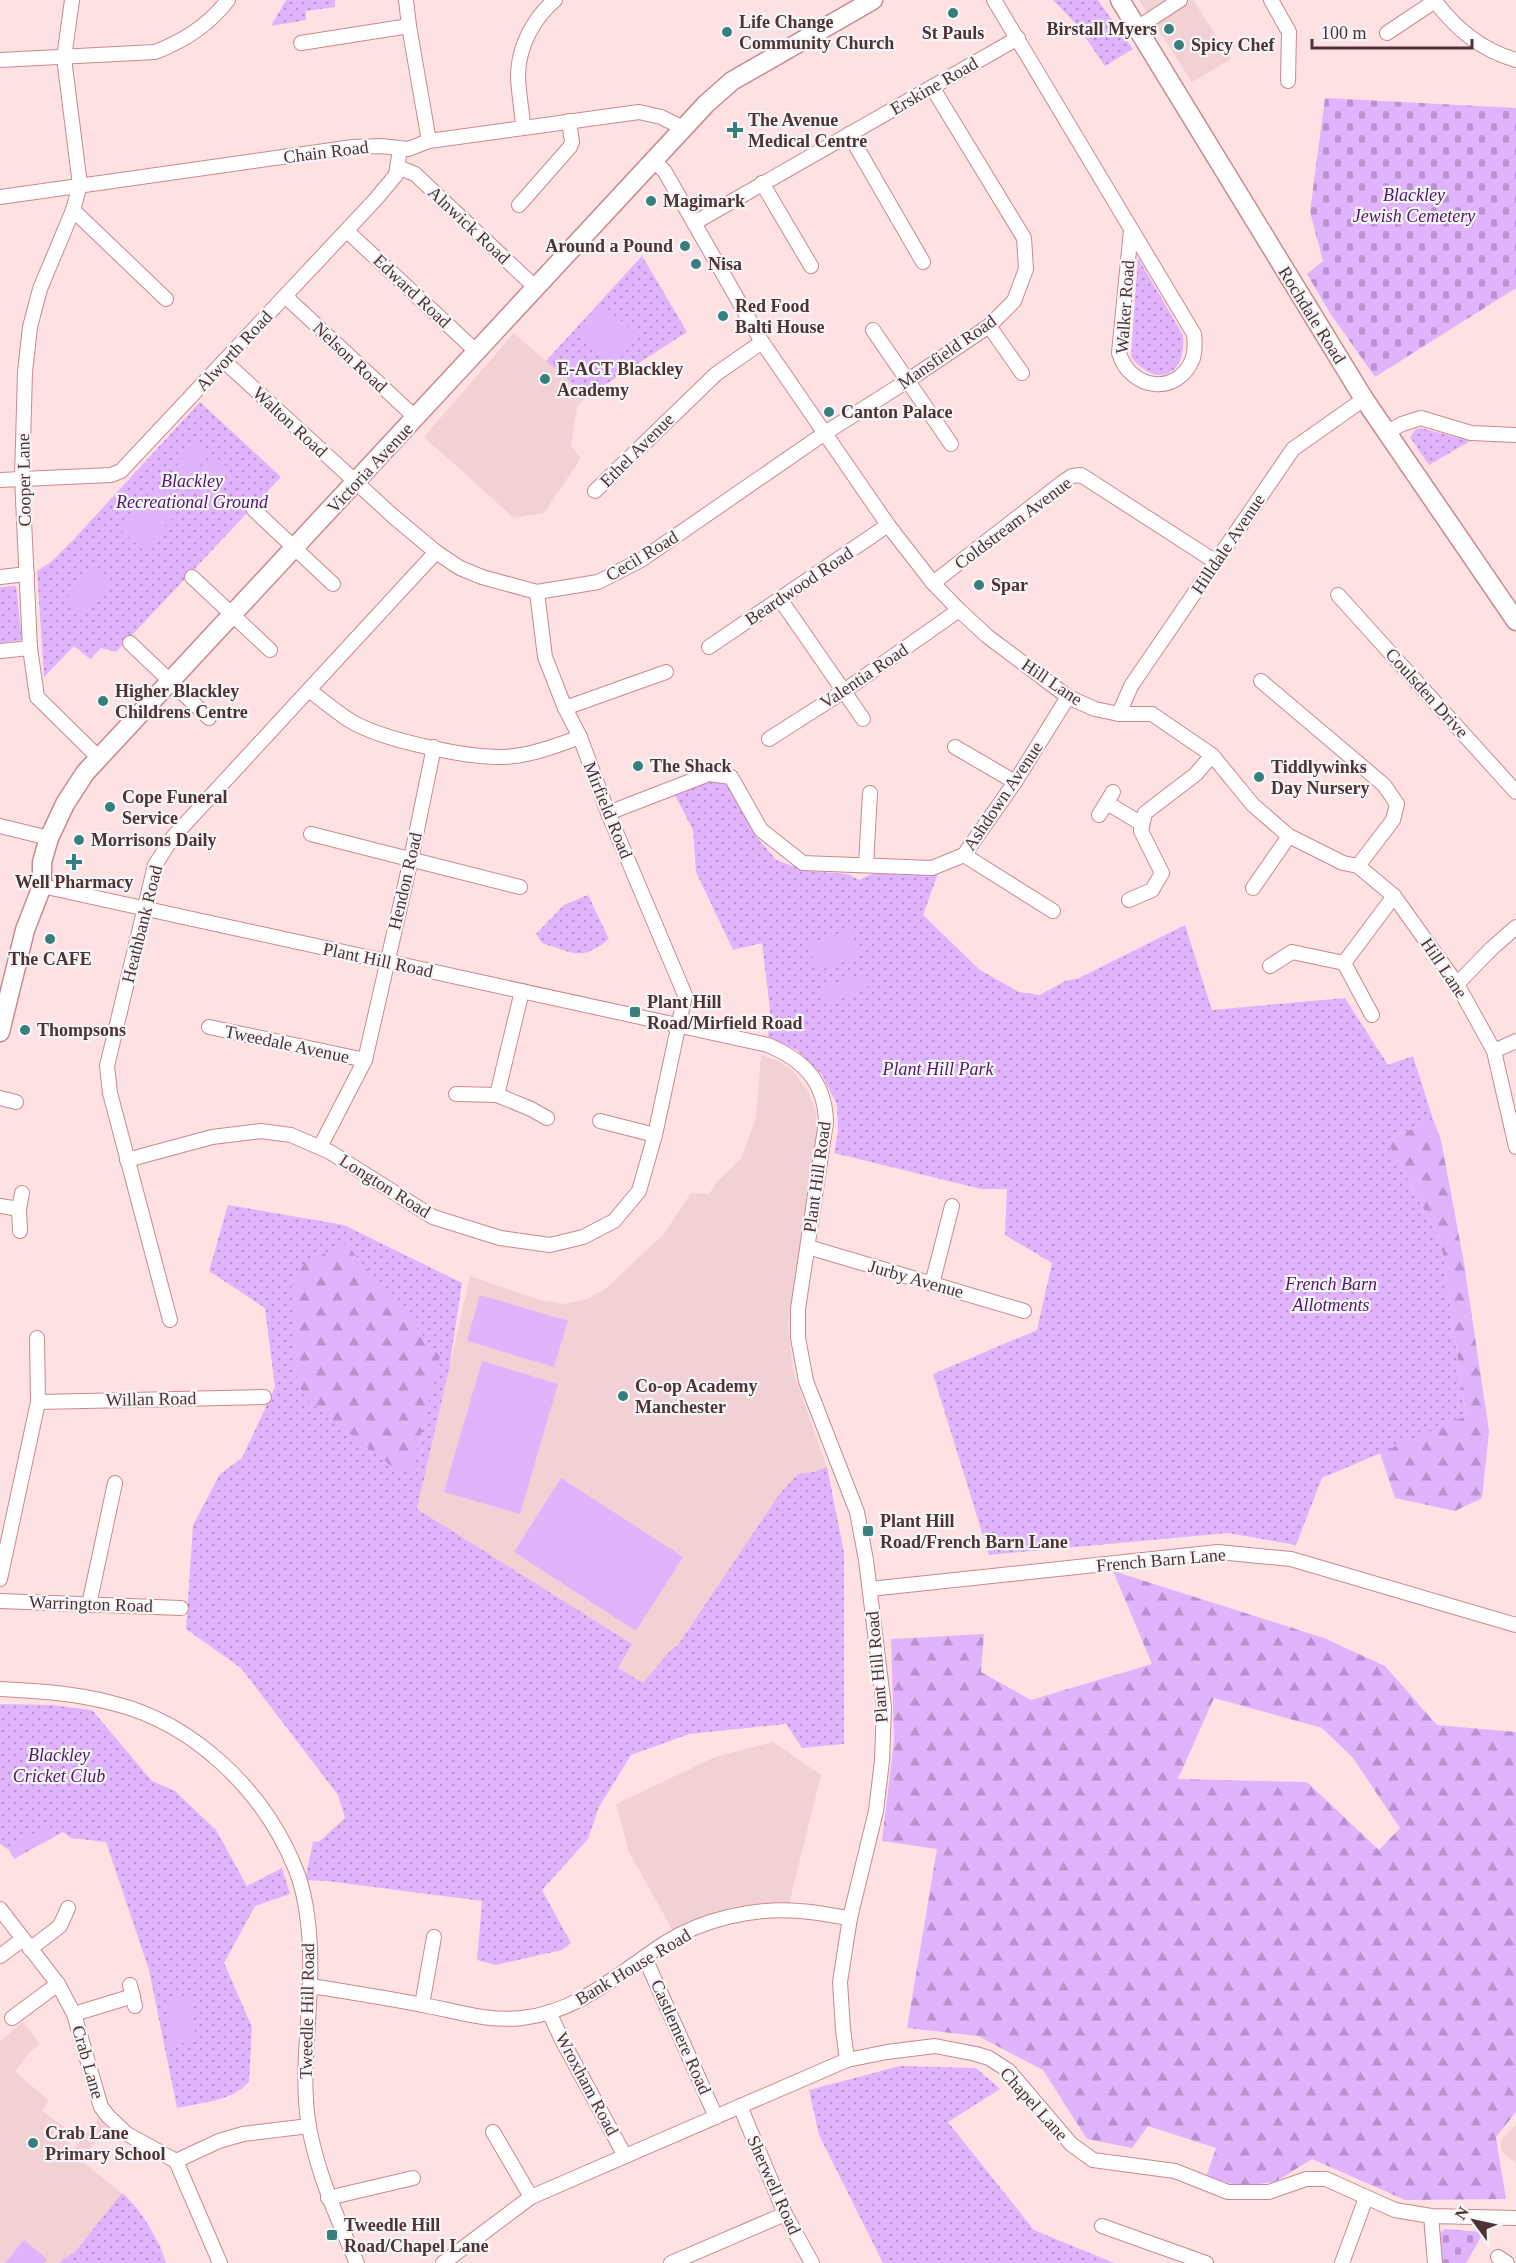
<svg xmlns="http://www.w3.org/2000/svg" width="1516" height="2263" font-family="'Times New Roman',serif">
<defs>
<pattern id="green-dots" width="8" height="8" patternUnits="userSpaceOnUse" patternTransform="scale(1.5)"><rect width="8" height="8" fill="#e0b3fd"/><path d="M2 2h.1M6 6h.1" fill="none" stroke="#b892ce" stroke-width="1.8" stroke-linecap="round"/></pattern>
<pattern id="forest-firs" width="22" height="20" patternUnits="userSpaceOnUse" patternTransform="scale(1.5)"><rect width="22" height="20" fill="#e0b3fd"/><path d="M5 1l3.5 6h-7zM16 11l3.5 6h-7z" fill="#b892ce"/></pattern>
<pattern id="cemetery-stones" width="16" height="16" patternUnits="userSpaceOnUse" patternTransform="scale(1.5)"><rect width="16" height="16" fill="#e0b3fd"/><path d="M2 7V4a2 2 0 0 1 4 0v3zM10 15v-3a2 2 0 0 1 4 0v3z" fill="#b892ce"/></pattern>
</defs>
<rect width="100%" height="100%" fill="#fee1e3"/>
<g fill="#f2d1d4">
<path d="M1139,0h54l38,59 -39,23z"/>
<path d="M642,256l45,76 -100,64 -10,11 -6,39 10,12 -37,55 -30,5 -90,-81 90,-104 32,28z"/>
<path d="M761,1055l17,6 16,11 15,20 7,19 1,21 -29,193 4,38 4,17 31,87 -14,5 -15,2 -20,22 -100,149 -8,6 -27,33 -26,-16 -200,-159 53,-233 70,24 23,4 21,-4 20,-10 59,-55 28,-42 18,1 8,-12 24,-23 15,-41z"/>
<path d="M773,1742l48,33 -32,129 -57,3 -59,24 -44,-79 -13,-48 99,-47z"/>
<path d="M23,2022l17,22 -9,7 -16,20 34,30 -7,10 25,18 -6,6 12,15 26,-32 9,9 -27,33 50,41 30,45 5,17h-166v-222z"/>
<path d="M1516,2124v39l-11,-8 -4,-6v-9z"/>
</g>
<g fill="url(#green-dots)">
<path d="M286,0h49v7l-29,4v9l-35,6z"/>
<path d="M1053,0h45l35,49 -28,17 -29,-42z"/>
<path d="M642,256l45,76 -100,64 -41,-35z"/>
<path d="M1138,258l45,77c4,41 -27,54 -52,22z"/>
<path d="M200,402l81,75 -165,175 -15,-4 -11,11 -16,-13 -30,31 -7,-106 15,-10 22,-22z"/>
<path d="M1421,428l49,13 -41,24 -19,-28 6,-8z"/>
<path d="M16,586l6,54 -22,3v-56z"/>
<path d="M708,779l18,4 30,53 20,24 31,11 41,3 11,6 13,-6 68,-6 -17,47 57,55 39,22 21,3 25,-14 14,-3 106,-53 27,85 133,-12 43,67 25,-9 20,63 -46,22 54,100 25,176 -144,61 -26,67 -68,-12 -239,22 -56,-181 104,-44 15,-67 -47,-28 2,-46h-26l-147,-36 4,-21 -1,-28 -16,-30 -24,-24 -29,-13 2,-27 -8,-67 -29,7 -37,-78 -3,-42 -19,-37z"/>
<path d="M588,895l21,44c-29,23 -34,14 -67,4l-6,-9 28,-29z"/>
<path d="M228,1205l116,20 118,58 -13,86 -32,140 215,135 -14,24 25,15 27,-32 8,-6 100,-149 20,-22 15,-2 14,-5 17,85v192l-42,4 -16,-24 -97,10 -58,21 -32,52 -11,32 -46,51 29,53 -9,7 -66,15 -19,-5 5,-59 -155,-20 -22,-1 8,-38 7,-1 25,-23 -7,-23 -97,-127 -55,-39 7,-104 27,-51 22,-16 33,-71 -10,-79 -56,-37z"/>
<path d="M0,1704l51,1 41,5 60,71 23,10 41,39 31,56 35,-18 8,26 -35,12 -31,57 28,64 -3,55c-17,19 -48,21 -72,26l-28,-138 -43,-128 -35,-4 -8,-6 -49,27 -5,-9 -9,-6z"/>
<path d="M900,2066l76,2 24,21 -52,33 86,108 80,33h-231l-64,-128 -10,-45z"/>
<path d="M122,2193c20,17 36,46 44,70h-107l17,-12z"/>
</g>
<g fill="url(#forest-firs)" fill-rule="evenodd">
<path d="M1433,1119l8,21 23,123 25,168 -7,67 -27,13 -60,-13 -15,-45 86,-37 -25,-175 -54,-100z"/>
<path d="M346,1244l94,112 -28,115 -17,-2 -89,-70 -9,-18 -6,-95 14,-24z"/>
<path d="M1113,1571l211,67 61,28 52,59 79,7v380l-20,25 10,62 -101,1 -93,-41 -37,23 -35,4 -34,-9 10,-29 -68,-22 -16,22 -45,-9 -44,-69 -65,-34 -71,-8 30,-179 -55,-8 12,-101 -3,-101 93,-5 -3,38 50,28 121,-36zM1214,1698l108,30 31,30 47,70 -21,22 -72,-68 -129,-3z"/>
</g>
<g fill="url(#cemetery-stones)">
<path d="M1325,98l191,10v180l-141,89 -45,-64 -23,-39 16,-13 -13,-49z"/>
<path d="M1445,2229l39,3 -18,31h-25l-1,-30z"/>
</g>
<g fill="#e0b3fd">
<path d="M601,303l38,34 -25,28 -37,-34z"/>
<path d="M199,441l13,12 -26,28 -13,-12z"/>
<path d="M217,458l13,12 -26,28 -13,-12z"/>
<path d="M155,487l25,22 -37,41 -25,-23z"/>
<path d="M96,567l17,15 -32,35 -17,-15z"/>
<path d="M851,929l9,27 -42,15 -10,-27z"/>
<path d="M863,974l5,15 -41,13 -5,-14z"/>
<path d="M480,1295l88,26 -14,46 -87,-26z"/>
<path d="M482,1361l76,23 -38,130 -76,-22z"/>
<path d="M561,1478l122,79 -47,74 -122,-79z"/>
<path d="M49,1825l5,9 -39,22 -5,-9z"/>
<path d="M191,1995l5,47 -26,2 -4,-46z"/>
<path d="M24,2240l23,19 -3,4h-39z"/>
</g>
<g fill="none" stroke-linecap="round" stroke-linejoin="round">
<g stroke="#ca888f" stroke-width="16">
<g id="minor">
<path d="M72,0l-8,58 16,127 -7,25 -33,79 -10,38 -5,45 -3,106 8,170 7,49 62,61"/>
<path d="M406,0l3,26 20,115"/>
<path d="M994,0l200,334c1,8 1,16 -1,24 -15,39 -63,32 -74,-5l12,-123"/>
<path d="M1271,0l18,32 -1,49"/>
<path d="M1434,0c22,29 47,50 82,60"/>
<path d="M1137,28l43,-28"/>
<path d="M1387,33l48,-32"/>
<path d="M301,43l108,-17"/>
<path d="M0,60l155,-8c29,-11 54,-27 73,-52"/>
<path d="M523,126c-1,-17 -5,-35 -5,-52 1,-29 16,-56 37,-74"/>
<path d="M849,134l74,128"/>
<path d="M654,160l11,12 97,170 126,183 45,58 26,27 28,26 81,61 27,12 24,5h33l60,41 41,50 36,31 54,27 15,3 36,30 63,88 37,67 22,96"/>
<path d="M398,167l17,7 121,114"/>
<path d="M762,183l49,83"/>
<path d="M0,197l353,-50 28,-1 27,3 21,-8 210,-29 22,5 22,11"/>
<path d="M519,205l51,-58 2,-5 -3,-21"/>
<path d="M73,210l93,89"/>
<path d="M694,223l324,-185"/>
<path d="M347,231l130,121"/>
<path d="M285,296l131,122"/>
<path d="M989,326l33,47"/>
<path d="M873,330l78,114"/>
<path d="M224,361l170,156 42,35 24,16 22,9 55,15 61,-10 43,-22 184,-127 82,-52 82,-55 25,-25 12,-32 -2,-31 -92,-151"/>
<path d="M1387,432l15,-8 19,-6 50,15 45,2"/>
<path d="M0,480l111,-5 10,-4 254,-271 21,-25 4,-26"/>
<path d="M595,491l121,-117 46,-32"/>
<path d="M254,510l79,74"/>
<path d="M0,577l27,-3"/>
<path d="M192,577l78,73"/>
<path d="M933,583l130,-101 9,-6 9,-1 135,87"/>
<path d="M1338,595l178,197"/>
<path d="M780,599l83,120"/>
<path d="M130,643l79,75"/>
<path d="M709,647l179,-122"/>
<path d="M0,651l30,-3"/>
<path d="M1261,681l123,104 13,19 -4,16 -35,46"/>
<path d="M309,690c13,10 26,21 40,30 32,20 118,38 155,37 25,-1 52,-11 76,-20"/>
<path d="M565,708l101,-36"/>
<path d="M1119,714l12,-28 162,-237 71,-50"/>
<path d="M769,739l75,-48 115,-81"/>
<path d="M955,747l60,35"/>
<path d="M1107,803l35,21"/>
<path d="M608,813l101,-39 22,3 30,53 42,33 129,5 32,-13 51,-73 53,-85"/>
<path d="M1099,815l14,-23"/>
<path d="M0,826l49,12"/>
<path d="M311,834l209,53"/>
<path d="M964,855l89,56"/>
<path d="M866,865l4,-72"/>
<path d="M42,886l726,159c35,15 57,36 58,77l-28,187v29l8,43 51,131 9,48 18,147 -2,54 -6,50 -26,107 -10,64 3,47 4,31"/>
<path d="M1253,888l36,-52"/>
<path d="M1129,900l23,-10 10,-17 -21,-42 4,-18 51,-39 16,-19"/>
<path d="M1344,963l28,52"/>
<path d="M1270,966l22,-14 52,11 50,-67"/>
<path d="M1457,984l34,-35 25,-22"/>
<path d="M522,991l-25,104 34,14 16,9"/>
<path d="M209,1027l156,33"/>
<path d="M1494,1051l22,-10"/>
<path d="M456,1094l41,1"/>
<path d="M0,1098l16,4"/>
<path d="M600,1121l55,14"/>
<path d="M320,1147l45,-87 46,-201 23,-112"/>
<path d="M127,1160l85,-23 49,-6 30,4 39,17 103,65 67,21 50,7 33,-8 31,-16 25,-30 16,-56 30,-140 -77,-182 -28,-76 -15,-29 -20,-51 -8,-65"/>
<path d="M0,1206l19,3"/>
<path d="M20,1231l-1,-22 3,-16"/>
<path d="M808,1247l216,64"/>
<path d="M932,1284l20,-78"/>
<path d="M170,1320l-60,-227 -3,-27 48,-201 18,-28 263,-285"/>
<path d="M38,1402l226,-5"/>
<path d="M0,1579l38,-177 -1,-64"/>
<path d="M870,1589l348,-37 73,7 225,66"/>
<path d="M0,1601l181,7"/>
<path d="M89,1605l26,-122"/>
<path d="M0,1689c38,2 75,4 112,14 83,20 153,89 184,167 10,25 13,54 14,80 3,59 -11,118 -1,177 9,48 28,91 48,136"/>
<path d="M0,1909l58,75 16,30 27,93 7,9 19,18 49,27 44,102"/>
<path d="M30,1949l30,-23 8,-18"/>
<path d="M0,1956l23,-17"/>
<path d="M645,1958l71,159"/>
<path d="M130,1985l5,21"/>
<path d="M311,1986c37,6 75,12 112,19 33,6 65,17 99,13 57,-6 97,-45 143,-75 38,-24 90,-36 135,-32 17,1 33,5 50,7"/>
<path d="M422,2005l12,-68"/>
<path d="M549,2012l13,28 63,116"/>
<path d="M74,2014l59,-18"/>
<path d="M12,2018l46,-34"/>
<path d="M740,2106l45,108 27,49"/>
<path d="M493,2132l38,65"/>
<path d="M176,2161l43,-20 24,-7 66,-8"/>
<path d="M328,2198l85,-20"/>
<path d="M1431,2216l4,47"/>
<path d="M1102,2226l104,37"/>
<path d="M1498,2257l9,6"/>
<path d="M443,2263l88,-66 316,-137 40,-8 48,-6 41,8 13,4 20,13 62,73 22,16 82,11 53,21h41l37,-13h20l69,31 36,6 85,2"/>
<path d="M671,2263l114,-49"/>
<path d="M1342,2263l24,-65"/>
</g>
</g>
<g stroke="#ca888f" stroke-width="21">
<g id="major">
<path d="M1120,0l244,399 152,222"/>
<path d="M0,1032l25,-102 17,-44v-24l7,-24 16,-34 20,-31 621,-669 26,-23 141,-81"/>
</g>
</g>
<use href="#minor" stroke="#fff" stroke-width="14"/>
<use href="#major" stroke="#fff" stroke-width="18"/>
</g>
<g fill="#377f7d" stroke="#f6f6f6" stroke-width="2">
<circle cx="953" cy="13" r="6"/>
<circle cx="1169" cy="29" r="6"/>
<circle cx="727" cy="32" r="6"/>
<circle cx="1179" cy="45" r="6"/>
<path d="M732 121h6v6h6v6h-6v6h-6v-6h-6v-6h6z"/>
<circle cx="651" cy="201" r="6"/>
<circle cx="685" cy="246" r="6"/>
<circle cx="696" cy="264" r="6"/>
<circle cx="723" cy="316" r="6"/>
<circle cx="545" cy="379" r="6"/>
<circle cx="829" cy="412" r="6"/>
<circle cx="979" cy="585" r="6"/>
<circle cx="103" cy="701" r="6"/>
<circle cx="638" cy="766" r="6"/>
<circle cx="1259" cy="777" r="6"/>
<circle cx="110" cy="807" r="6"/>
<circle cx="79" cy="840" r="6"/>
<path d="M71 853h6v6h6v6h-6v6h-6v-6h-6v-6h6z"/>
<circle cx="50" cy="939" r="6"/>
<rect x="629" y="1006" width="12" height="12" rx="3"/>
<circle cx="25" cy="1030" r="6"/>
<circle cx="623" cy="1396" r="6"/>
<rect x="862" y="1525" width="12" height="12" rx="3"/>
<circle cx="33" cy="2143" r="6"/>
<rect x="326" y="2229" width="12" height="12" rx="3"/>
</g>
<g text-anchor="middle" stroke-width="4.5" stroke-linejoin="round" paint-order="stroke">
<g font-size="18" font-weight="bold" fill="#4f3236" stroke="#f6f6f6" text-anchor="start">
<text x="739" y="28">Life Change<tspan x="739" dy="21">Community Church</tspan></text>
<text x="1157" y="35" text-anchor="end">Birstall Myers</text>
<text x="953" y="39" text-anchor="middle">St Pauls</text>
<text x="1191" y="51">Spicy Chef</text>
<text x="748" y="126">The Avenue<tspan x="748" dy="21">Medical Centre</tspan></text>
<text x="663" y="207">Magimark</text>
<text x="673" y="252" text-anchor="end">Around a Pound</text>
<text x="708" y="270">Nisa</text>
<text x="735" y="312">Red Food<tspan x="735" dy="21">Balti House</tspan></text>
<text x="557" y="375">E-ACT Blackley<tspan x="557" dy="21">Academy</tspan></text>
<text x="841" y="418">Canton Palace</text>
<text x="991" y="591">Spar</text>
<text x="115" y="697">Higher Blackley<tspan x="115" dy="21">Childrens Centre</tspan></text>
<text x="650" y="772">The Shack</text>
<text x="1271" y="773">Tiddlywinks<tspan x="1271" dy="21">Day Nursery</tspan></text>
<text x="122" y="803">Cope Funeral<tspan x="122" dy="21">Service</tspan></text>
<text x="91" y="846">Morrisons Daily</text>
<text x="74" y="888" text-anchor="middle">Well Pharmacy</text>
<text x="50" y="965" text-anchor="middle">The CAFE</text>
<text x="647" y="1008">Plant Hill<tspan x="647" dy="21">Road/Mirfield Road</tspan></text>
<text x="37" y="1036">Thompsons</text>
<text x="635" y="1392">Co-op Academy<tspan x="635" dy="21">Manchester</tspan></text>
<text x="880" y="1527">Plant Hill<tspan x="880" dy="21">Road/French Barn Lane</tspan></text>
<text x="45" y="2139">Crab Lane<tspan x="45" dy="21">Primary School</tspan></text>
<text x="344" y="2231">Tweedle Hill<tspan x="344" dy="21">Road/Chapel Lane</tspan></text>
</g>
<g font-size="18" fill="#4f3236" stroke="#f6f6f6">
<text transform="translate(934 86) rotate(-30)" y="6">Erskine Road</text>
<text transform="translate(326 152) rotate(-7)" y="6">Chain Road</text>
<text transform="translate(469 225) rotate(43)" y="6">Alnwick Road</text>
<text transform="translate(412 291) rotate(43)" y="6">Edward Road</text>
<text transform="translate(1125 307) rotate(-86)" y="6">Walker Road</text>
<text transform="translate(1312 315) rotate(58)" y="6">Rochdale Road</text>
<text transform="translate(234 351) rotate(-47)" y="6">Alworth Road</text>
<text transform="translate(947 352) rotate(-35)" y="6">Mansfield Road</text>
<text transform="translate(350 357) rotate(43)" y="6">Nelson Road</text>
<text transform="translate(290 422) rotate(43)" y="6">Walton Road</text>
<text transform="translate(637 450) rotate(-45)" y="6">Ethel Avenue</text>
<text transform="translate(370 468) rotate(-47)" y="6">Victoria Avenue</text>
<text transform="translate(24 480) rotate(-91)" y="6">Cooper Lane</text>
<text transform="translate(1013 523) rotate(-37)" y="6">Coldstream Avenue</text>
<text transform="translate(1228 544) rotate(-56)" y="6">Hilldale Avenue</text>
<text transform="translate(642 556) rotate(-31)" y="6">Cecil Road</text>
<text transform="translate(799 586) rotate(-34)" y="6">Beardwood Road</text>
<text transform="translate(864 676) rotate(-34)" y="6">Valentia Road</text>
<text transform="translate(1052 682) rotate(34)" y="6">Hill Lane</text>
<text transform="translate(1427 693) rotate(48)" y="6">Coulsden Drive</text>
<text transform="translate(1003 796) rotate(-56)" y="6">Ashdown Avenue</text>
<text transform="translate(608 810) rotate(68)" y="6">Mirfield Road</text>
<text transform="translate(405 881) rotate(-77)" y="6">Hendon Road</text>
<text transform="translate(142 924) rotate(-76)" y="6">Heathbank Road</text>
<text transform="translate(378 960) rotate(12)" y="6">Plant Hill Road</text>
<text transform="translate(1444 968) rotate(56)" y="6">Hill Lane</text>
<text transform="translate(287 1044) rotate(12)" y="6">Tweedale Avenue</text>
<text transform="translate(817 1177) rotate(-82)" y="6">Plant Hill Road</text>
<text transform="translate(385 1186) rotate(32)" y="6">Longton Road</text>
<text transform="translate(916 1279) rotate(16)" y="6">Jurby Avenue</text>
<text transform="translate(151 1399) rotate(-1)" y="6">Willan Road</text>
<text transform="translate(1161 1560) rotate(-5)" y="6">French Barn Lane</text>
<text transform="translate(91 1604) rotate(2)" y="6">Warrington Road</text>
<text transform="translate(877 1667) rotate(-95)" y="6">Plant Hill Road</text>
<text transform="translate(633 1967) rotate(-31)" y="6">Bank House Road</text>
<text transform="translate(307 2011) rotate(-89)" y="6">Tweedle Hill Road</text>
<text transform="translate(681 2037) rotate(66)" y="6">Castlemere Road</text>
<text transform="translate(88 2062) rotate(74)" y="6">Crab Lane</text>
<text transform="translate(587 2084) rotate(62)" y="6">Wroxham Road</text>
<text transform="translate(1034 2104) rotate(48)" y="6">Chapel Lane</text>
<text transform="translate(774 2185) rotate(66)" y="6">Sherwell Road</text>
</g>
<g font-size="18" font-style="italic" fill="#51156d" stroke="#f6f6f6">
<text x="1414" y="201">Blackley<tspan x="1414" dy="21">Jewish Cemetery</tspan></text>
<text x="192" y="487">Blackley<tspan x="192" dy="21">Recreational Ground</tspan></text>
<text x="938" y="1075">Plant Hill Park</text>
<text x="1331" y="1290">French Barn<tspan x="1331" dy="21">Allotments</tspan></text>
<text x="59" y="1761">Blackley<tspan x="59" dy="21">Cricket Club</tspan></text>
</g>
</g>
<g transform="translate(1474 2221) rotate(303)" stroke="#f6f6f6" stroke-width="4.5" paint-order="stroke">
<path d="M0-4.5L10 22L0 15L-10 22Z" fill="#4f3236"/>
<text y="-9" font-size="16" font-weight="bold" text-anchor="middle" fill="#4f3236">N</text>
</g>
<path d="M1312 39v9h160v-9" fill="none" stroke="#4f3236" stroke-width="3"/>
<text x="1321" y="39" font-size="18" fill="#4f3236" stroke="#f6f6f6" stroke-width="4.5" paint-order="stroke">100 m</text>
</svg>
